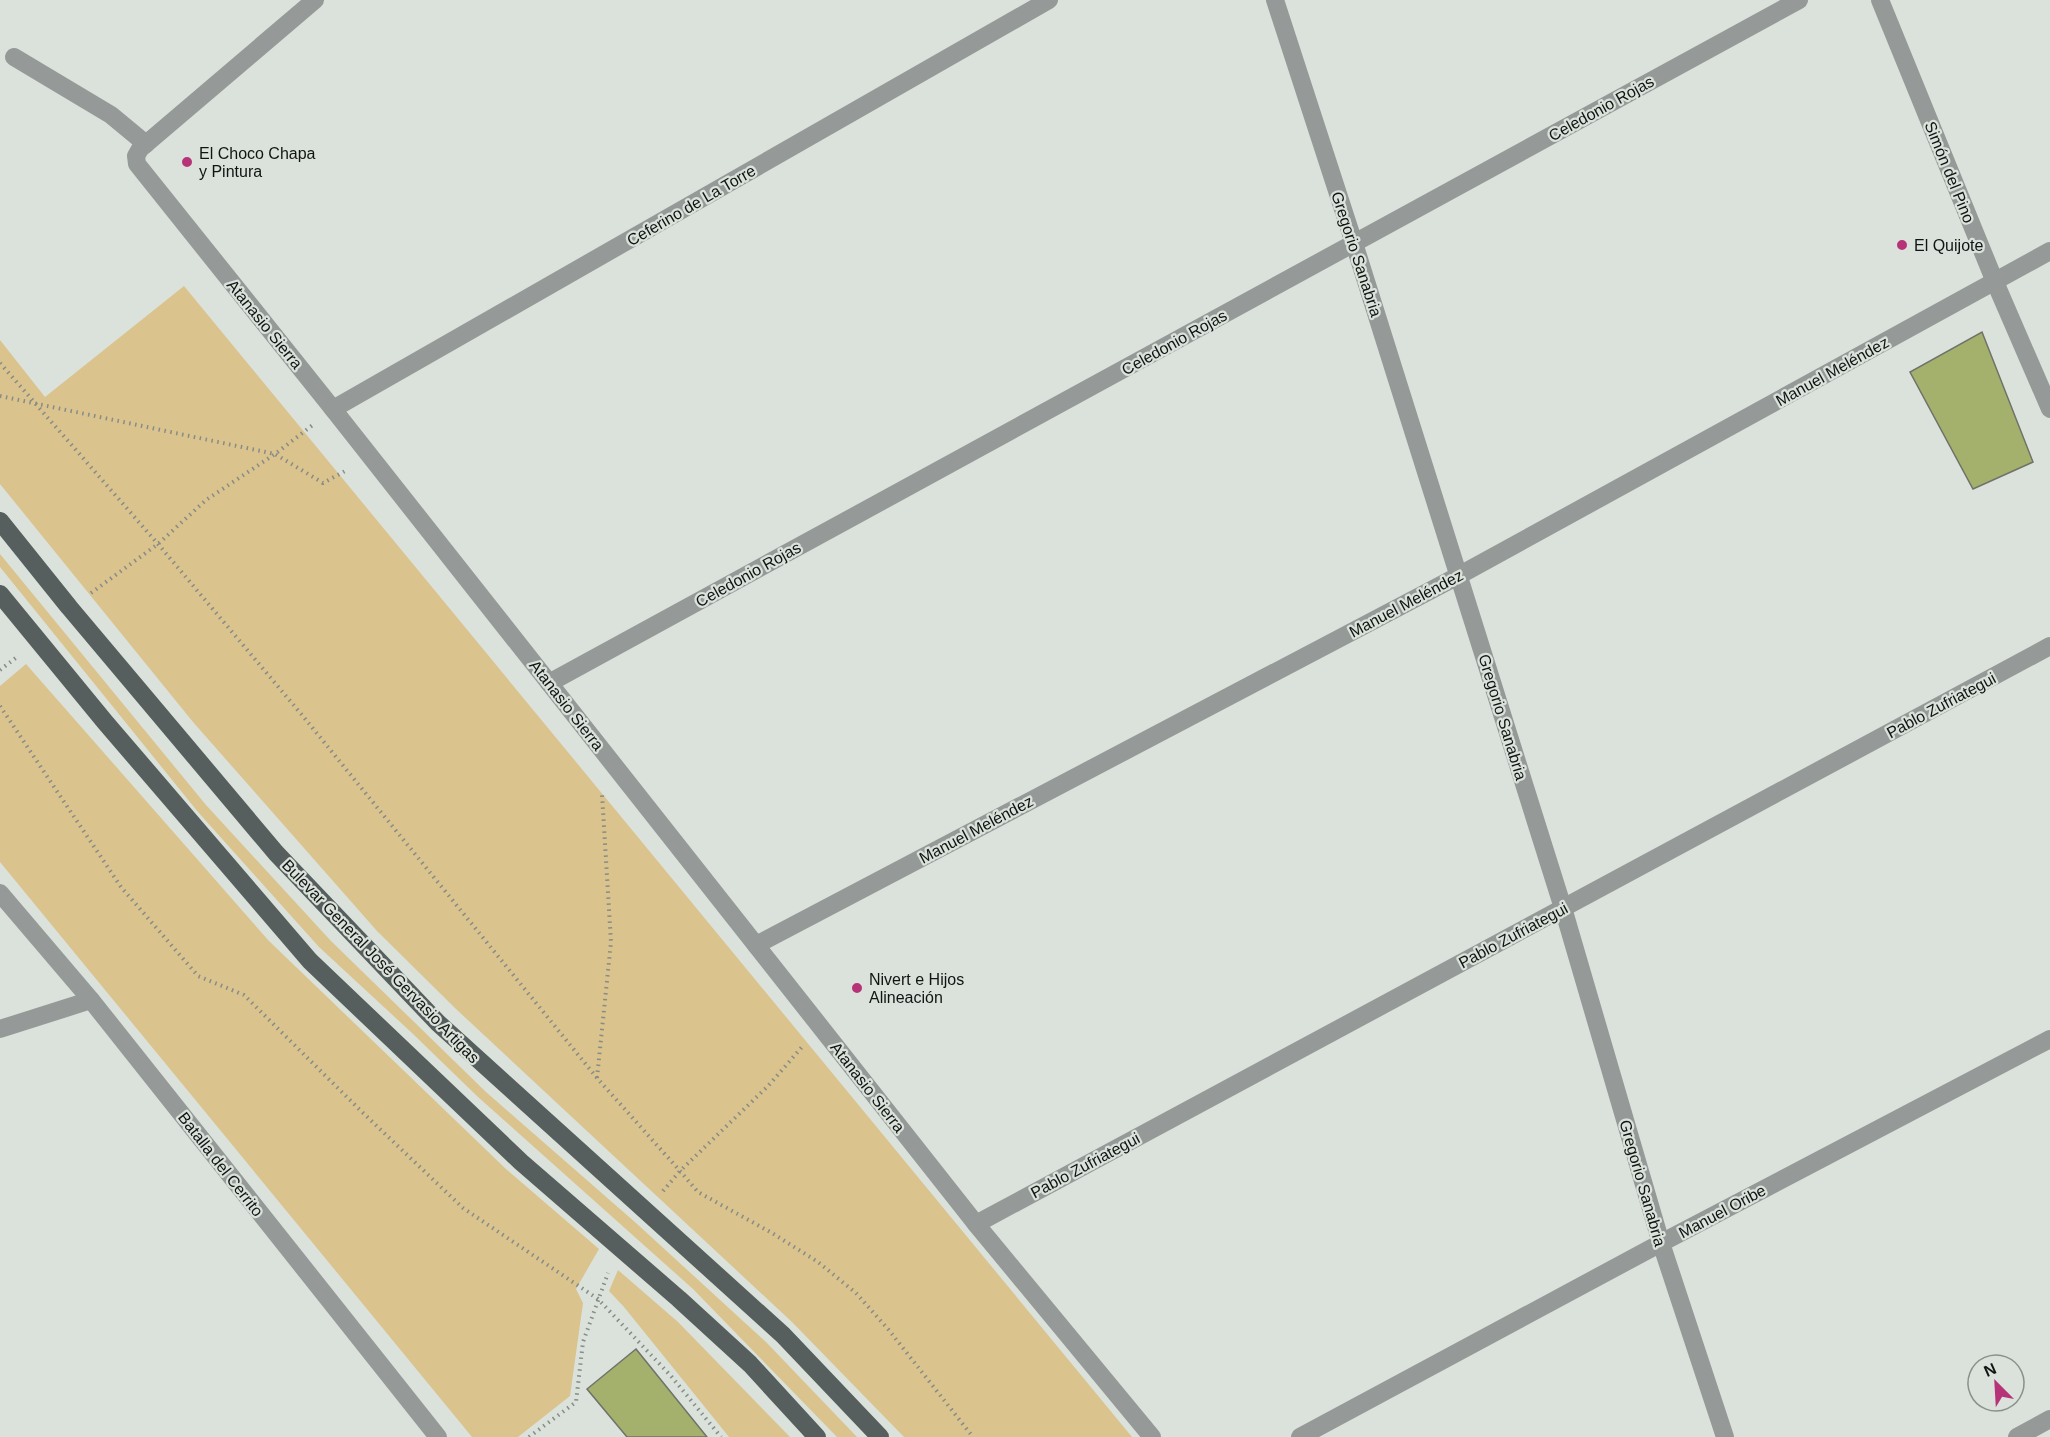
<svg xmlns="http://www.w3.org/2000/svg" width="2050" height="1437" font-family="Arial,sans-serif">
<rect width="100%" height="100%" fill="#dae2db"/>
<g fill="#dbc38d">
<path d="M184,286l948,1151h-228l-112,-115 -336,-313 -79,-78 -184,-209 -193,-238v-144l45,57z"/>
<path d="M0,554l206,251 125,136 155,151 150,131 130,119 91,95h-20l-144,-148 -215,-192 -66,-64 -93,-86 -121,-135 -198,-245z"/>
<path d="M26,664l243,277 237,228 93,80 -23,40 7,14 -13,93 -52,41h-46l-472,-575v-176z"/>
<path d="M618,1270l60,52 112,115h-61l-105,-130 -15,-16z"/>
</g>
<g fill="#a3b16c" stroke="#70726a" stroke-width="1.5">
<path d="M1982,332l51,130 -60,27 -63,-117z"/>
<path d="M636,1349l71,88h-80l-40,-48z"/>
</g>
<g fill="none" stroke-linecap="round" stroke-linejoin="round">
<g stroke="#868c87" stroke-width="4" stroke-dasharray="1.5 4.5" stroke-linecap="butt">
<path d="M0,363l158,181 144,171 295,363 83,93 18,21 74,41 46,29 38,31 32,36 85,108"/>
<path d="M0,396l275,58 48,29 24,-13"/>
<path d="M91,593l67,-49 48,-44 69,-46 39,-30"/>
<path d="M0,670l17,-13"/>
<path d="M0,706l121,181 77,89 46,19 117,116 102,97 135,91 73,77 50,61"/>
<path d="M597,1078l14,-136 -9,-148"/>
<path d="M663,1191l17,-20 88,-85 34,-39"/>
<path d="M529,1437l47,-35 7,-60 25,-69"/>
</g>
<g stroke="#959998" stroke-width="18">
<path d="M315,0l-175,149 -4,7 1,8 196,245 643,815 176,213"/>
<path d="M1275,0l79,243 209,665 98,335 64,194"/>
<path d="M1880,0l115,282 55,127"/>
<path d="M14,57l97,58 35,29"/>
<path d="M333,409l716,-409"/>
<path d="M549,683l1250,-683"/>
<path d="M0,893l91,107 347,437"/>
<path d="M756,945l702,-369 592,-325"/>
<path d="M0,1029l91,-29"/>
<path d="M976,1224l1074,-578"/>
<path d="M1300,1437l361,-194 389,-204"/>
<path d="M2017,1437l33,-18"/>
</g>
<g stroke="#575f5e" stroke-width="18">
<path d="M0,521l69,86 207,246 162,170 345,312 97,102"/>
<path d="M0,594l105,128 205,239 211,201 158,137 71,65 67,73"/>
</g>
</g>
<g fill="#b73378" stroke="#dae2db" stroke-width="2">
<circle cx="187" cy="162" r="6"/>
<circle cx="1902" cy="245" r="6"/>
<circle cx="857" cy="988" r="6"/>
</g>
<g text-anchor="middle" stroke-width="4.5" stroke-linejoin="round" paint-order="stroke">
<g font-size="16" fill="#111412" stroke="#dae2db">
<text transform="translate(1601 108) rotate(-29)" y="6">Celedonio Rojas</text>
<text transform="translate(1950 172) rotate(68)" y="6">Simón del Pino</text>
<text transform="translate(691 205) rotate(-30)" y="6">Ceferino de La Torre</text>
<text transform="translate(1357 254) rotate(72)" y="6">Gregorio Sanabria</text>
<text transform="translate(265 324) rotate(51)" y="6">Atanasio Sierra</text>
<text transform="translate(1174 342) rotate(-29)" y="6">Celedonio Rojas</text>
<text transform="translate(1832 371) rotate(-29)" y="6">Manuel Meléndez</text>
<text transform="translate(748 574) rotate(-29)" y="6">Celedonio Rojas</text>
<text transform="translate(1406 603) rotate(-28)" y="6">Manuel Meléndez</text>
<text transform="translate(567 705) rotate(52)" y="6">Atanasio Sierra</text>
<text transform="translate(1941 705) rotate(-28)" y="6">Pablo Zufriategui</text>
<text transform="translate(1503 717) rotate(73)" y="6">Gregorio Sanabria</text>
<text transform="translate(976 829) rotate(-28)" y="6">Manuel Meléndez</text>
<text transform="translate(1513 935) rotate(-28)" y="6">Pablo Zufriategui</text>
<text transform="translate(381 961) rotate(46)" y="6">Bulevar General José Gervasio Artigas</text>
<text transform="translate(868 1087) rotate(52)" y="6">Atanasio Sierra</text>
<text transform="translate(221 1164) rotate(52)" y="6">Batalla del Cerrito</text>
<text transform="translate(1085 1165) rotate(-28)" y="6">Pablo Zufriategui</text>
<text transform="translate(1643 1183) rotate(74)" y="6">Gregorio Sanabria</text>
<text transform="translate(1722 1211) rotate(-28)" y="6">Manuel Oribe</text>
</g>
<g font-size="16" fill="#111412" stroke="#dae2db" text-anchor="start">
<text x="199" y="159">El Choco Chapa<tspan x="199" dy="18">y Pintura</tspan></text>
<text x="1914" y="251">El Quijote</text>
<text x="869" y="985">Nivert e Hijos<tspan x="869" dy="18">Alineación</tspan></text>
</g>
</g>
<g transform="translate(1996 1383) rotate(336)"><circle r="28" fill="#dae2db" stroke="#8a908b" stroke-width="1.5"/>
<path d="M0-4.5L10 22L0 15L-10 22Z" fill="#b73378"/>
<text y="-9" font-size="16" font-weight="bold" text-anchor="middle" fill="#111412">N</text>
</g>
</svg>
